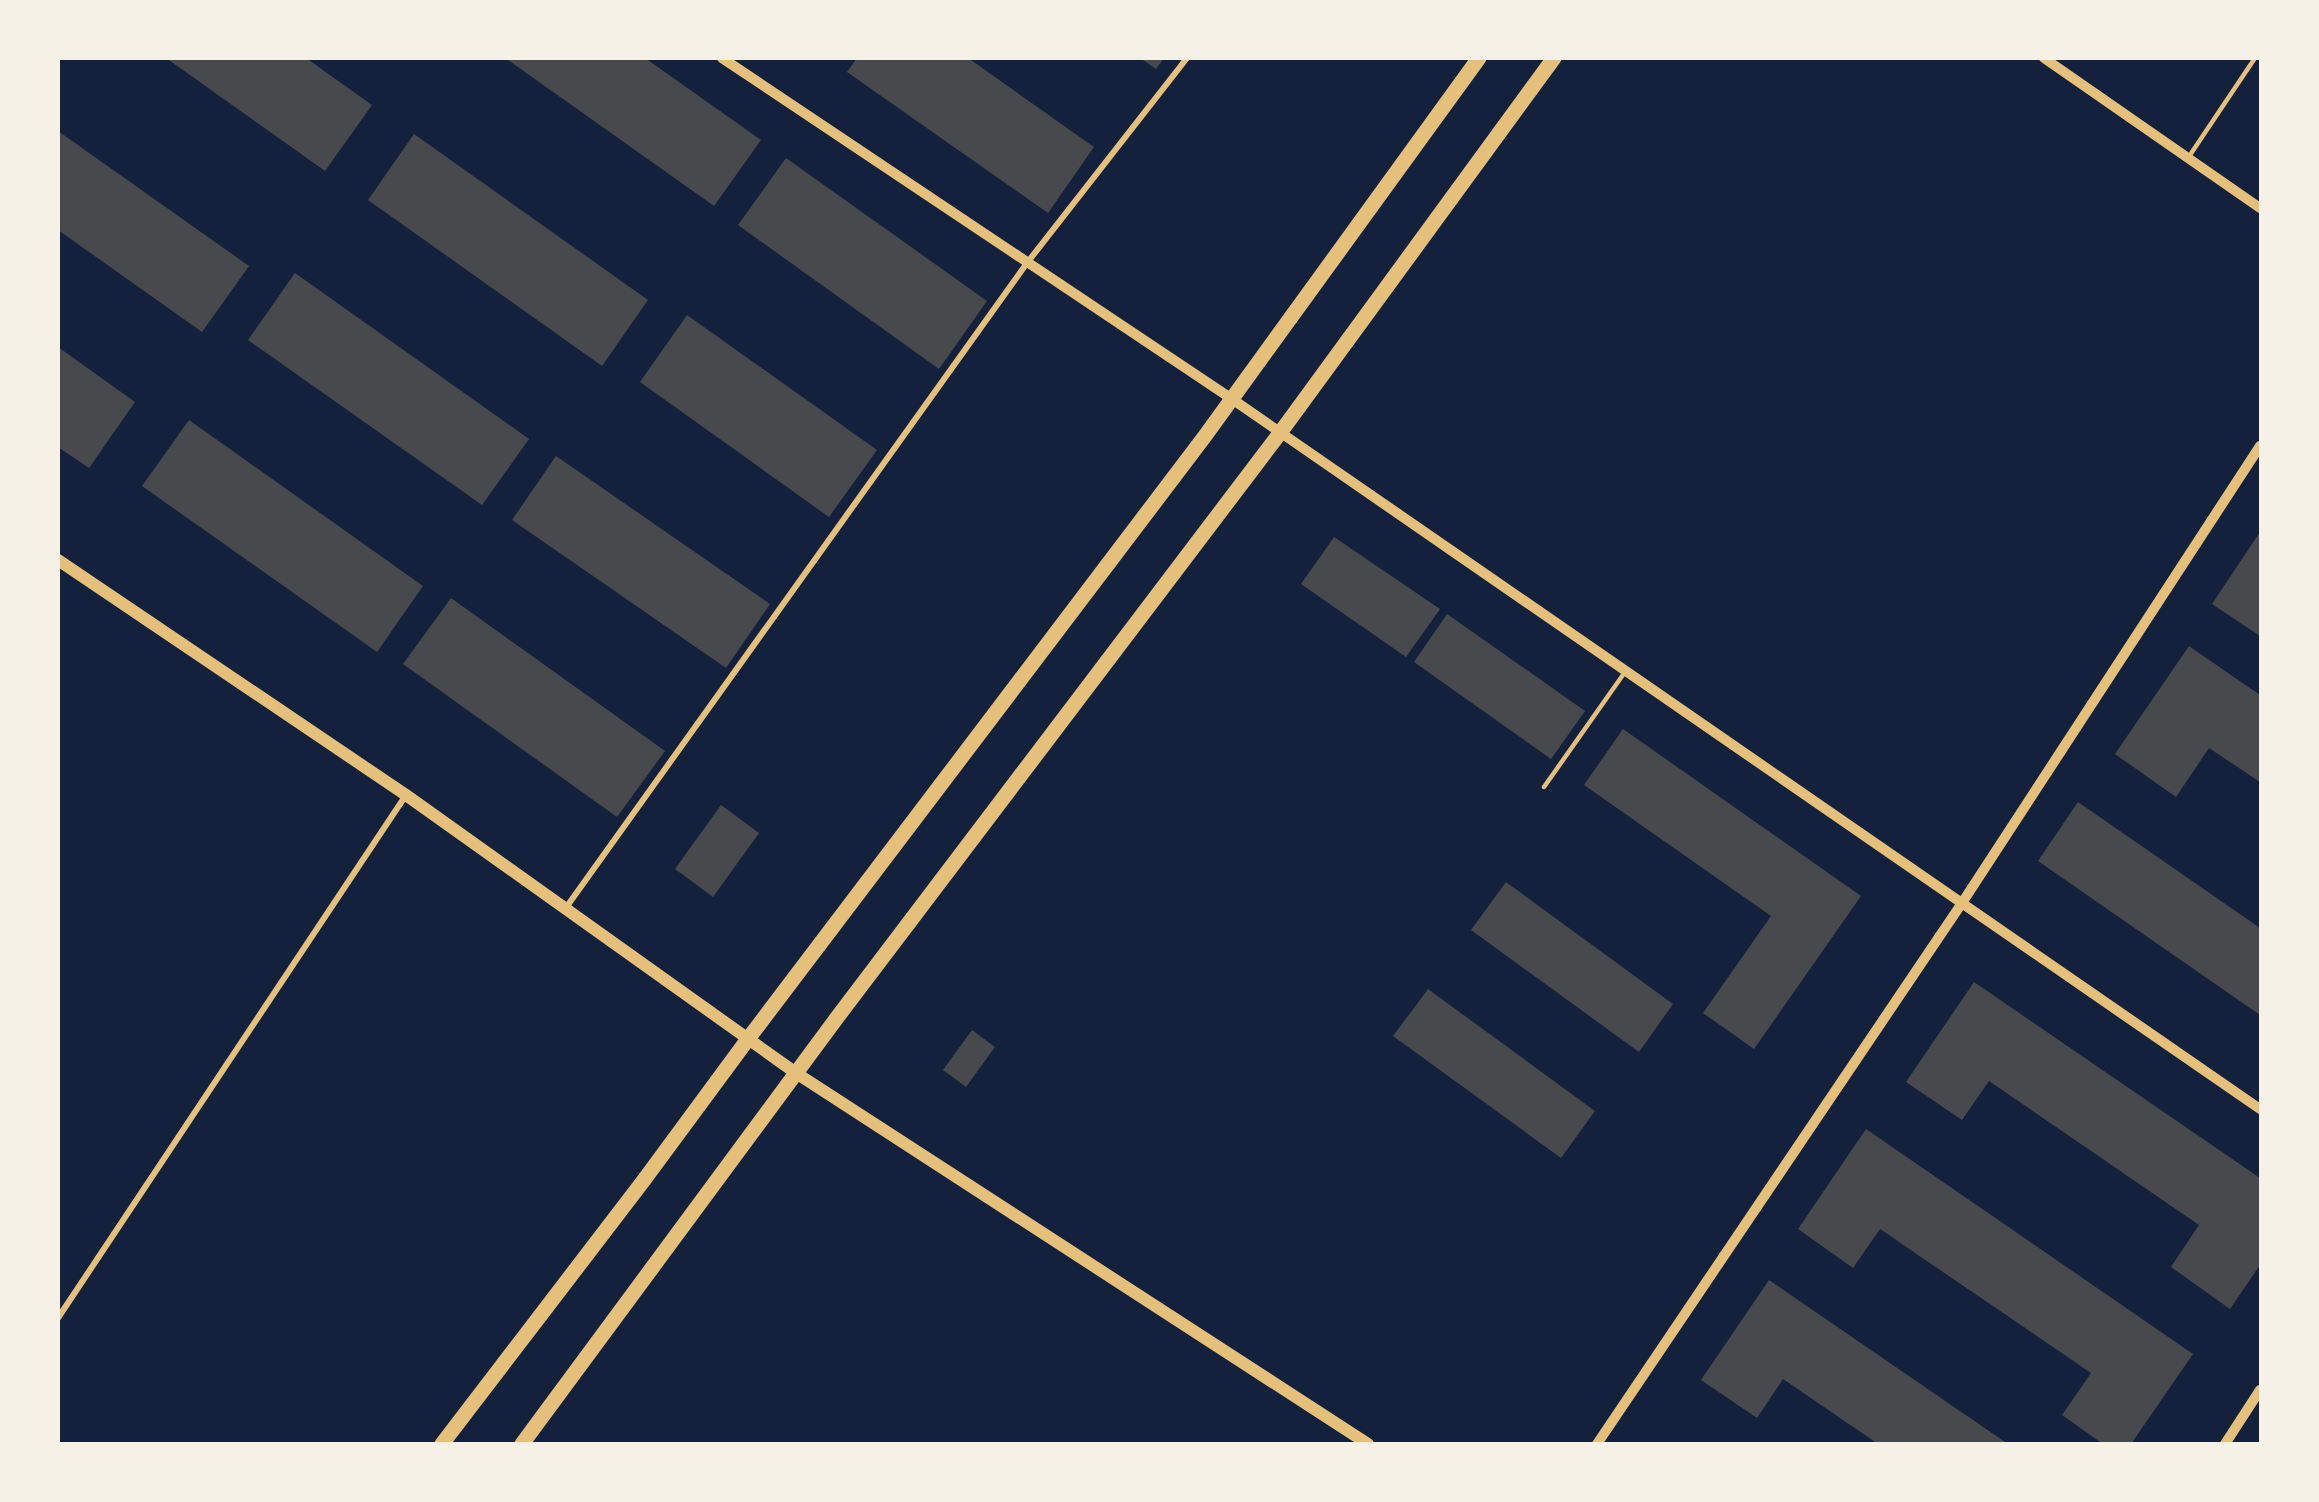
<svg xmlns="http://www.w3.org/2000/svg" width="2319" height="1502" font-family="Signika,sans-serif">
<rect width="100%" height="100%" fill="#14213d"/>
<g fill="#48494c">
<path d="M166,58h140l66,47 -47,66z"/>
<path d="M505,58h140l116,82 -47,66z"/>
<path d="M857,58h111l126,89 -46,66 -201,-141z"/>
<path d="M1140,58h24l-8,11z"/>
<path d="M58,131l191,135 -47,66 -144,-102z"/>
<path d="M414,134l234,166 -46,66 -234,-166z"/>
<path d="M786,158l201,143 -48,68 -201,-144z"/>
<path d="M295,273l234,166 -47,66 -234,-165z"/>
<path d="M687,315l190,135 -48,67 -189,-135z"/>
<path d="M58,347l77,55 -46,66 -31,-21z"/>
<path d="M189,420l234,166 -46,66 -235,-166z"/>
<path d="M556,456l214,148 -44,64 -214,-148z"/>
<path d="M2260,532v104l-48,-32z"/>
<path d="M1334,537l106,72 -34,48 -105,-73z"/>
<path d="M451,598l214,153 -48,66 -214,-153z"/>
<path d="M1447,614l138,97 -34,48 -137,-97z"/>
<path d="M2189,646l71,49v87l-51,-34 -33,49 -61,-43z"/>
<path d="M1623,729l238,167 -107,153 -51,-36 68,-97 -187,-131z"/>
<path d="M2078,802l182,126v87l-222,-154z"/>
<path d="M721,805l38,28 -46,64 -38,-28z"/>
<path d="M1506,882l167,122 -34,48 -168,-122z"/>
<path d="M1974,982l286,196v87l-30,44 -59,-42 28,-42 -210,-144 -27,39 -56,-38z"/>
<path d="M1428,989l167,122 -34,47 -168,-122z"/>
<path d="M972,1030l23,17 -29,40 -23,-17z"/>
<path d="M1866,1129l327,225 -62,90h-28l-41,-29 29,-42 -211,-144 -27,39 -55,-39z"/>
<path d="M1769,1280l239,164h-130l-95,-65 -26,39 -56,-38z"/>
</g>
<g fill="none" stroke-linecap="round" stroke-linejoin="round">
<g stroke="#e5c07b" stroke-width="4.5">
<path d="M2188,158l67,-100"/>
<path d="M1544,787l81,-115"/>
</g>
<g stroke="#e5c07b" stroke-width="6">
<path d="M565,909l462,-646 160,-205"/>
<path d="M58,1318l348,-523"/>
</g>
<g stroke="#e5c07b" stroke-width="10">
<path d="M722,58l510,341 1028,710"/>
<path d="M2044,58l216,150"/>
<path d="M1597,1444l365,-541 298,-457"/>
<path d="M2225,1444l35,-54"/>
</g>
<path stroke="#e5c07b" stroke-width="12" d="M58,560l348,235 390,278 572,371"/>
<g stroke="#e5c07b" stroke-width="15">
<path d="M442,1444l202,-264 104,-141 457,-603 274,-378"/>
<path d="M522,1444l314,-425 444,-586 274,-375"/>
</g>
</g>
<rect width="2319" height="1502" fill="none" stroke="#f6f1e7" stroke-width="120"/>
</svg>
